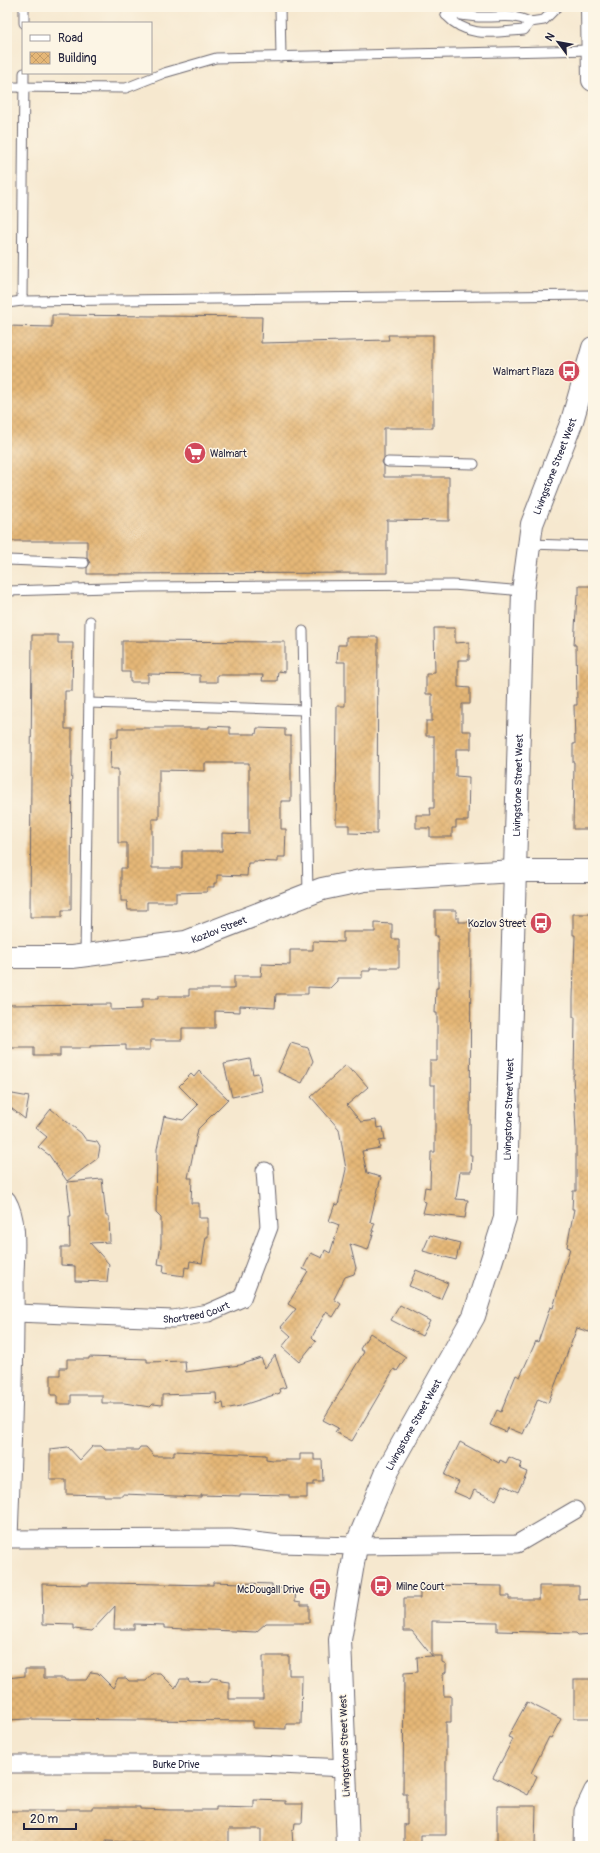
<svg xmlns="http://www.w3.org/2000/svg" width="600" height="1853" font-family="Pangolin,sans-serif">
<defs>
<pattern id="building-cross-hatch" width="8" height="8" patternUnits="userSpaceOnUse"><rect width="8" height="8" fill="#e5b777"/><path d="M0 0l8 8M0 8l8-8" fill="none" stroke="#c49d68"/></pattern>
</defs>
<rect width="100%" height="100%" fill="#fcf5e5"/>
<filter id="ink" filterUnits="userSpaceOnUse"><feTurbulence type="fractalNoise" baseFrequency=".025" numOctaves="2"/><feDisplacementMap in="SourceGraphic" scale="8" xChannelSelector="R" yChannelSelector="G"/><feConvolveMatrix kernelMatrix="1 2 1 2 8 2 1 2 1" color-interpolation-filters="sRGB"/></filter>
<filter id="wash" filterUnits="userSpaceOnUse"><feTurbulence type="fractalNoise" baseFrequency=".012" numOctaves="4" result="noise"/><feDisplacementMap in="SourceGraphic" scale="16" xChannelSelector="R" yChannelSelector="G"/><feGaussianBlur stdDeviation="0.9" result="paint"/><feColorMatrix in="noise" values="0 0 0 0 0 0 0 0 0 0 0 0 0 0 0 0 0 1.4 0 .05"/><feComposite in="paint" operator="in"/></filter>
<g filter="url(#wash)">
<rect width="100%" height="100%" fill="#f6e8cf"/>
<g id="blocks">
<g fill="url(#building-cross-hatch)" fill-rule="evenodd">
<path d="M52,315l210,2 -1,26 128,-3 -1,-5h45v93h-49v30l-2,4 2,4v11h65v44l-62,-1v53l-300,1v-6l3,-5 -3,-5v-17h-80v-215l45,1z"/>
<path d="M579,586h14v243h-20l1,-67h-1v-18h2l-1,-39h3l-1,-60h-2l3,-50h2z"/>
<path d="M434,628h21v15l14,-1v18h-11v27l12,1v16h-8v27h9v18h-15v27l13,1 -1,44h-12v7h-4v9h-22v-9h-14v-13h15l-1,-7h4v-72h-8v-15h6v-27h-6v-20h6v-2h3z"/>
<path d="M32,635h26v8h15l-1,48h-7v38h7l-1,181h-9v7h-32z"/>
<path d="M346,637h32l-1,197 -28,-1v-8h-13l1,-119h8v-44h-8l1,-17h8z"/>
<path d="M122,641l163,1v30l-7,-1 -1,10h-15l1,-6h-46v7h-17v-7l-52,-1v8h-18v-10h-8z"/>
<path d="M209,726l21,1v7h26l1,-6 28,1v7h6v65h-10v28h5l-1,28h-7v5l-25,-1v2h-5l-1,13 -30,-1v8h-3v4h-7v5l-31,1v9h-29v8h-19l-1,-9h-6v-33h6v-25h-9v-74h-8l1,-32h7v-9h91zM205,763h44v71l-27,-1v18h-40v17h-30v-49h7v-49l46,1z"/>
<path d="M435,910h21v8h3v4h12l-1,233h2l-1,17h-11l-4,27 12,1 -3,18 -42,-5 3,-11 -3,-1 2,-14 5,1 1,-36h4v-67h-5v-24h7v-48h-2l1,-25h2v-52h-3z"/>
<path d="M573,914h20v417l-3,-1 -1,2 -12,-4 -29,75 -10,-4 -15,35 -15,-6 -2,4 -16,-7 7,-15 4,2 15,-37 4,2 16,-36 2,1 12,-35 3,1 17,-60 -3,-1 7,-38h-2l1,-18h3v-60l-3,-56h1l1,-58h-2v-19l2,-63h-2z"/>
<path d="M375,923l17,1v15h7v29h-29v3h-8v7h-25v3l-7,7 -22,-1v7h-32l-1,14 -35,-2v6l-25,-1v17h-33v12h-32v10h-24v-5l-36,1v2h-30v8h-26v-8h-27v-43l104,-1v6l31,-1v-10h16v-3h31v-7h45v-13h27l1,-12 28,1v-15h23v-9l30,1v-10h32z"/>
<path d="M291,1043l17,5 5,13 -11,22 -24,-11z"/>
<path d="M250,1059l3,15 5,-1 4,18 -30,6 -8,-33z"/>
<path d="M346,1065l6,7 2,-1 14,16 -21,18 14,17 15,-2 1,8 6,-1 2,13 -6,1 1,7 -18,3 5,22 14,4 -11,45 5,1 -3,8h2l-6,19 -18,-6 6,24 -2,6 -9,3 -11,22 7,5 -8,13 -7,-5 -14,25 4,4 -17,21 -17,-15 9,-11 -10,-9 15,-18 -8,-5 20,-33 -5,-2 8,-16 11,5 3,-8 5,3 9,-28 -10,-4 6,-17 3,1 8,-36 -7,-40 -28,-32z"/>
<path d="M199,1071l29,28 -30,30 -10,49h4l-1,25h8v15h9v19h-2l-4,26 -12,-2 -1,7 -4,-1 -1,9 -21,-3 1,-8 -6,-1 3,-19v-27l-5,-5 1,-64 7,-33 19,4 15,-15 -19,-19 12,-12 3,3z"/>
<path d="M7,1093l22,4 -4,22 -18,-14z"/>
<path d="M51,1109l30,24 5,7 11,2 3,5 -2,11 -31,23 -18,-26 -11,-8 9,-10 -11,-9z"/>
<path d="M102,1179l4,37h3l1,26 -20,1 19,21 -2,18 -32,-1v-15l-14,-1v-18h9l-1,-31h2l-4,-34z"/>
<path d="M430,1235l30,8 -4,17 -33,-9z"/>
<path d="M416,1270l32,13 -7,16 -32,-13z"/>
<path d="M400,1305l30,16 -8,15 -31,-16z"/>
<path d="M370,1333l36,24 -9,14 -3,-2 -42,72 -17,-9 3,-4 -15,-8 41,-68 -4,-3z"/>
<path d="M275,1355l11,32 -7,2 1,4 -40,13 -16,3 -1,-6 -6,1 -1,-11 -54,2v10l-9,-1 -3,3 -26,-4h-22v-8h-31v9h-14v-9h-6v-20h9v-7h7v-9h22v-2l58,2v3l38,-1 1,11 54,-7 21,-7 4,10z"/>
<path d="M460,1442l39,21 1,-3 6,3 3,-6 13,6 -2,6 7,3 -9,20 -15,-7 -7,15 -22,-10 -4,9 -16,-7 5,-10 -15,-7z"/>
<path d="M93,1446h8l4,4h33l2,-3h6l8,9h20v-5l92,4v4l7,1h27v-6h14v6h8l1,21h-9v4h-7v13h-18v-3l-49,-1v2l-39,-1v2l-78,-3v2h-19v-1l-38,-1v-14h-16v-31l18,-2 12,13z"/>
<path d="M213,1582l59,2v4l24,1 -1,12 6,1v3h8v18h-43l-10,9 -91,-4v-3l-31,-1v5h-20l1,-23 -23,25 -18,-2v-4l-31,-1 -1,-40 47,1v-2h19l105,2z"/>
<path d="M420,1585l82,1v10h7v3h30v-13h40v14l14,-1v35l-15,1 -2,-2 -79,-2v-9l-65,-1v35h10v6l4,2v8l-3,2 1,22h7v26h-5v113h-25v11h-17v-22h3v-30h-4l1,-121 14,-1 -1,-15 15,-1 -20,-25h-8v-33h16z"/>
<path d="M263,1656h26v19h13l-1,49h-15v5l-33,-1v-7l-225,-2 -21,1v-42l18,-2v-7h19v9h20l1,2h21l5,-8 7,1 15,15 5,-10h8l3,3h17l7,-8h7l15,15 5,-9h8l2,3 19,-1 2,-3 9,1 1,2 8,1v17h34z"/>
<rect x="574" y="1679" width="19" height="39"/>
<path d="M527,1702l34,17 -10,19 -2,-1 -18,36 6,3 -9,19 -35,-18 20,-38 -5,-2z"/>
<path d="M254,1800l32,1v3h17l-1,19h-7l-1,7h-2l1,16h-32v-17h-32v14l-12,-1v4h-73v-3l-38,-2v5h-99v-35h58v-2h27v-2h48v2l29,1h47v-3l38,1z"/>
<path d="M497,1806h39l-1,40h-38z"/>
</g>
</g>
</g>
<g filter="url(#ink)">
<use href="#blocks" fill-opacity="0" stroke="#6c676f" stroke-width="1"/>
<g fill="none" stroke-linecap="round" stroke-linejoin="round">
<g stroke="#6c676f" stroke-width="11">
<g id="service">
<path d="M280,7l1,50"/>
<path d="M446,15c22,24 48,17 78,15l6,-8 14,-2 13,-13"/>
<path d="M446,15c12,-2 23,2 35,2 20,1 30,-4 49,5"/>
<path d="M24,23v-16"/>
<path d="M7,87l119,1 38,-15 52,-15 376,-8"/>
<path d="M22,301l2,-228"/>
<path d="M7,303l15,-2 571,-6"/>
<path d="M388,462l86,2"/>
<path d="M529,544l64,2"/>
<path d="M7,560l77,3"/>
<path d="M7,591l135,-4 311,-2 70,6"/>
<path d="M303,631l5,264"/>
<path d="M89,703l215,7"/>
<path d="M85,956l5,-335"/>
</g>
</g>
<g stroke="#6c676f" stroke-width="19">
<g id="minor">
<path d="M7,1200c13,22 8,55 8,80 1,86 -3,173 -6,259"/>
<path id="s1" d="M15,1313l158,6 35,-6 34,-15 27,-71 -4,-56"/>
<path d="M7,1539l224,-1 49,6 76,2 161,-2 58,-34"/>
<path id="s2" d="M7,1764h250l89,4"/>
<path d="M582,1846l1,-35 10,-21"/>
</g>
</g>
<g stroke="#6c676f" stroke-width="24">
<g id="tertiary">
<path d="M592,7l1,73"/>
<path id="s3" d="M7,957h65l114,-15 136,-53 43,-9 150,-9h78"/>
<path id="s4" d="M348,1846l-8,-206 16,-94 31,-75 87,-155 31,-98 18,-627 9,-67 40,-103 21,-73"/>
</g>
</g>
<use href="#service" stroke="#fff" stroke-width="9"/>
<use href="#minor" stroke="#fff" stroke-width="17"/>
<use href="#tertiary" stroke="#fff" stroke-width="22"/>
</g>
</g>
<defs>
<g id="bus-disc" transform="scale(1.15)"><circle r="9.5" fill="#d1495b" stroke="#fcf5e5"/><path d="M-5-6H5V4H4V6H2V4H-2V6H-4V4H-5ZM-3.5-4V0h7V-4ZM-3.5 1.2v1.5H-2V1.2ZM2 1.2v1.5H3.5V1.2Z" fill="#fff"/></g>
<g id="supermarket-disc" transform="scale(1.15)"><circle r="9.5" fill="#d1495b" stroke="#fcf5e5"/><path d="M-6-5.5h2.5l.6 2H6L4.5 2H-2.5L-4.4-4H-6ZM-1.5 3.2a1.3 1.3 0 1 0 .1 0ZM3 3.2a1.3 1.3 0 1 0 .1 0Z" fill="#fff"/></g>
</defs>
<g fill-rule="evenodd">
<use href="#bus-disc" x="569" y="371"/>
<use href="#supermarket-disc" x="195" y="453"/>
<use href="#bus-disc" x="541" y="923"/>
<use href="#bus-disc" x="381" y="1586"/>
<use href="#bus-disc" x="320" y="1589"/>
</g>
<g text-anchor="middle" stroke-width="3" stroke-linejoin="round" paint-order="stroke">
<g font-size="10" fill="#22223b" stroke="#fcf5e5" text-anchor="end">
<text x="554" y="375">Walmart Plaza</text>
<text x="210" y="457" text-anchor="start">Walmart</text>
<text x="526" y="927">Kozlov Street</text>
<text x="396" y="1590" text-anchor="start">Milne Court</text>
<text x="304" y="1593">McDougall Drive</text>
</g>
<g font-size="10" fill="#22223b" stroke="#fcf5e5">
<text dy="4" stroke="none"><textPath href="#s4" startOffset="1420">Livingstone Street West</textPath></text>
<text dy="4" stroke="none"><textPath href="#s4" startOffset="1096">Livingstone Street West</textPath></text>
<text dy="4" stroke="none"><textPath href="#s3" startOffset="215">Kozlov Street</textPath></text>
<text dy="4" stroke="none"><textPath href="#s4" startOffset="772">Livingstone Street West</textPath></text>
<text dy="4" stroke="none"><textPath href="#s1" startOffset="182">Shortreed Court</textPath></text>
<text dy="4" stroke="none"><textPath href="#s4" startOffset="436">Livingstone Street West</textPath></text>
<text transform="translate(344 1746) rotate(-92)" y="4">Livingstone Street West</text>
<text dy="4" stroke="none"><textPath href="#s2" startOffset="169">Burke Drive</textPath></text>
</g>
</g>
<rect width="600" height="1853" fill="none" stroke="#fcf5e5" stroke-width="24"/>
<rect x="22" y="22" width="130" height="52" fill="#fcf5e5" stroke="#a5a1a1"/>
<rect x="30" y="35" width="20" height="6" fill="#ffffff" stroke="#a5a1a1"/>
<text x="58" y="42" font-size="12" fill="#22223b">Road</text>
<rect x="30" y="52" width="20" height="12" fill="url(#building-cross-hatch)" stroke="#a5a1a1"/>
<text x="58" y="62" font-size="12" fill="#22223b">Building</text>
<g transform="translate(558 42) rotate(302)" stroke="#fcf5e5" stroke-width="3" paint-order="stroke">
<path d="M0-3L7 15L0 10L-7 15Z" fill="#22223b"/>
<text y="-6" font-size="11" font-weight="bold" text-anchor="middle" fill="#22223b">N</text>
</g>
<path d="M24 1823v6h52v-6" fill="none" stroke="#22223b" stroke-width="2"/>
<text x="30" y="1823" font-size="12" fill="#22223b" stroke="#fcf5e5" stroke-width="3" paint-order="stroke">20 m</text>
</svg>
